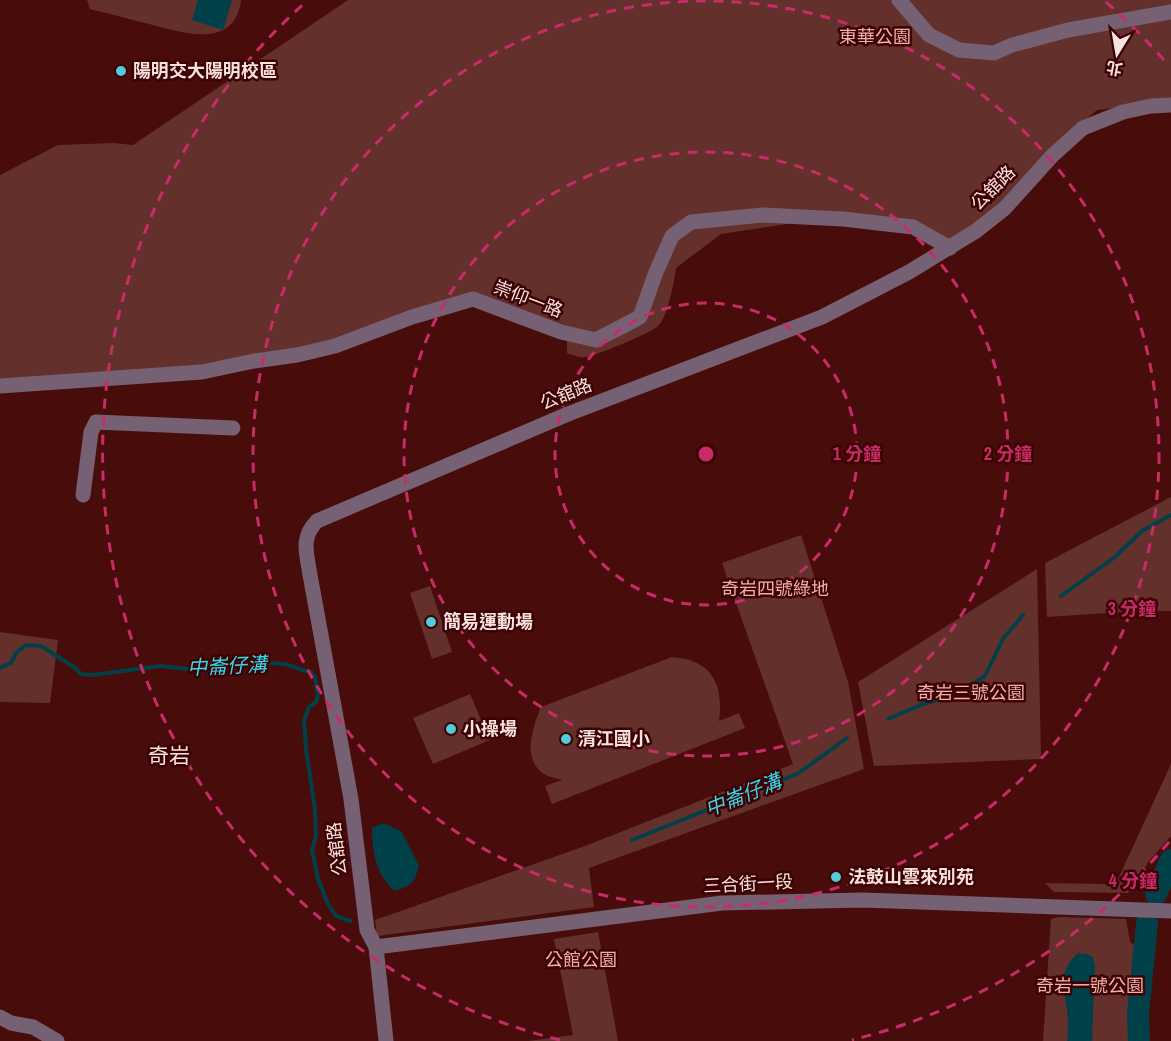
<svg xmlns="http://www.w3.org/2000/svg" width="1171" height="1041" font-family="'Archivo Narrow','Noto Sans TC',sans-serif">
<rect width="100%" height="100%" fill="#480c0a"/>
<g fill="#64302b">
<path d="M87,0h154v1c-7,50 -60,31 -92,23 -20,-5 -39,-10 -59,-15z"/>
<path d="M348,0h823v101l-74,9 -51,43 -47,53 -44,33 -19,5 -21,-14 -121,-7 -73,11 -45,34c-2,14 -8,48 -18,58 -9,8 -62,30 -73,31 -7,1 -12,-2 -18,-4v-16l-89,-35 -106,30 -12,11 -47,16 -204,19 -109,6v-209l58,-30 56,-2 19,2z"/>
<path d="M1171,497v114l-48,1 -76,5 -2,-54z"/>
<path d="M801,535l47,147 16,87 -275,99 5,39 -217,29 -2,-16 210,-74 208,-82 -71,-201z"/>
<path d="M1037,569l4,190 -167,7 -16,-84z"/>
<path d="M430,586l22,66 -20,7 -22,-66z"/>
<path d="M0,632l58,8 -8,63 -50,-1z"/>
<path d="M672,657c40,3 52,27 47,64l20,-8 6,15 -193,76 -7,-18 17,-6c-6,-2 -13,-3 -18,-6 -23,-15 -11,-47 -3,-67z"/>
<path d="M470,694l20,46 -57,24 -20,-46z"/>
<path d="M1171,764v72l-22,25 -21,32 -74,-1 -9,-9 61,1 13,-7z"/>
<path d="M1058,917l68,2 4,23 6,5c-2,11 0,22 -1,33 -2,21 -5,40 -3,61h-89l8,-122z"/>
<path d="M598,932l20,109h-90l45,-6 -19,-96z"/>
</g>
<g fill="#004149">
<path d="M198,0h34l-9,30 -31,-10z"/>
<path d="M383,823l18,8 18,34c-4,17 -7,21 -25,26 -18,-18 -22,-38 -22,-63z"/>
<path d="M1078,953l9,1 6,3 2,9 -3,75h-25c1,-6 1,-13 1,-20 -1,-27 -14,-47 10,-68z"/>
</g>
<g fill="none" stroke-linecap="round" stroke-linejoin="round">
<g stroke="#004149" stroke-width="4">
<path d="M1061,596l54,-39 27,-26 29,-16"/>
<path d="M0,668l11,-5 5,-10 10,-8 15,1 33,21 7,7 12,1 67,-9 46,5 34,-10 45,3 27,9 3,4 3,18 -2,7 -7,5 -5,14 2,28 9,60 1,27 -4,14 6,29 10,25 8,12 14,5"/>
<path d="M888,719l35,-15 32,-9 30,-19 18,-37 20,-24"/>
<path d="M632,840l167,-67 48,-35"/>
</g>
<g stroke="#004149" stroke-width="22">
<path d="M1156,894l15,-34"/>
<path d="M1139,1041l-1,-27 9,-91"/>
</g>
<g stroke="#756074" stroke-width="15">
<path d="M899,0l30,35 30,15 35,3 18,-8 56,-15 103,-18"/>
<path d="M0,386l202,-14 52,-11 43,-6 38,-9 77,-29 61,-18 88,33 35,8 44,-23 16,-45 16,-36 19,-14 72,-7 80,4 70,8 37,21"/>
<path d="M83,495l8,-63 5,-10 137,6"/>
<path d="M376,947l346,-44 141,-3 308,11"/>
<path d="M0,1017l11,6 22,4 24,14"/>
<path d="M386,1041l-10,-94 -9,-17 -16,-131 -41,-224c-3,-21 -10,-37 7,-54l251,-107 254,-97 87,-45 67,-41 29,-23 47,-52 31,-28 40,-16 28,-6 20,-1"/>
</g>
</g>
<g fill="none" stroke="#c82c68" stroke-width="3" stroke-dasharray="10 8">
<circle cx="706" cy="454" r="151"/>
<circle cx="706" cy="454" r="302"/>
<circle cx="706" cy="454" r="453"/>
<path d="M1169 842A604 604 0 0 1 852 1040M560 1040A604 604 0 0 1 306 2M1106 2A604 604 0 0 1 1169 66"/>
</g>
<g fill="#53cbda" stroke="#3c0102" stroke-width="2">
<circle cx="121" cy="71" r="6"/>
<circle cx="431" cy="622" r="6"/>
<circle cx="451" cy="729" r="6"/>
<circle cx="566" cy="739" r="6"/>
<circle cx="836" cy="877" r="6"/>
</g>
<g text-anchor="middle" stroke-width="5" stroke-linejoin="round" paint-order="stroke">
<g font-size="18" fill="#f3b1a9" stroke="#3c0102">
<text x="875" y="43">東華公園</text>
<text x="775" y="595">奇岩四號綠地</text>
<text x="971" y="699">奇岩三號公園</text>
<text x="581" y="966">公館公園</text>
<text x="1090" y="992">奇岩一號公園</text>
</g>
<g font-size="18" font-weight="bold" fill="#fae2de" stroke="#3c0102" text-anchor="start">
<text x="133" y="77">陽明交大陽明校區</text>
<text x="443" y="628">簡易運動場</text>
<text x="463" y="735">小操場</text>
<text x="578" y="745">清江國小</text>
<text x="848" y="883">法鼓山雲來別苑</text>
</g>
<g font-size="18" fill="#fae2de" stroke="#3c0102">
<text transform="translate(993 188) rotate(-45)" y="6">公舘路</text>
<text transform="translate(528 299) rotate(21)" y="6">崇仰一路</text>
<text transform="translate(566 394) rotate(-22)" y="6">公舘路</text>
<text transform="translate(337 849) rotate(-97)" y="6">公舘路</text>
<text transform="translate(748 884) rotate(-3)" y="6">三合街一段</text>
</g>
<g font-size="20" font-style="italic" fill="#35daee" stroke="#3c0102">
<text transform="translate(227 666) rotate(-3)" y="7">中崙仔溝</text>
<text transform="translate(743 795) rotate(-22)" y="7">中崙仔溝</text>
</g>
<g font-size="21" fill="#fae2de" stroke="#3c0102">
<text x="169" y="763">奇岩</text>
</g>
</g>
<circle cx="706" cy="454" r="9" fill="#c82c68" stroke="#3c0102" stroke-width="3"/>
<g font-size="18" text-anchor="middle" font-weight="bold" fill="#c82c68" stroke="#3c0102" stroke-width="5" stroke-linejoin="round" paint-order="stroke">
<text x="857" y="460">1 分鐘</text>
<text x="1008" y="460">2 分鐘</text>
<text x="1132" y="615">3 分鐘</text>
<text x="1133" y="887">4 分鐘</text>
</g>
<g transform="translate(1117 54) rotate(191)" stroke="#3c0102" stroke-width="4.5" paint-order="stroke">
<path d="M0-4.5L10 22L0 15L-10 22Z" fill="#fae2de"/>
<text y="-9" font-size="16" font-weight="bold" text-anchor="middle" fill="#fae2de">北</text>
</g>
</svg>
